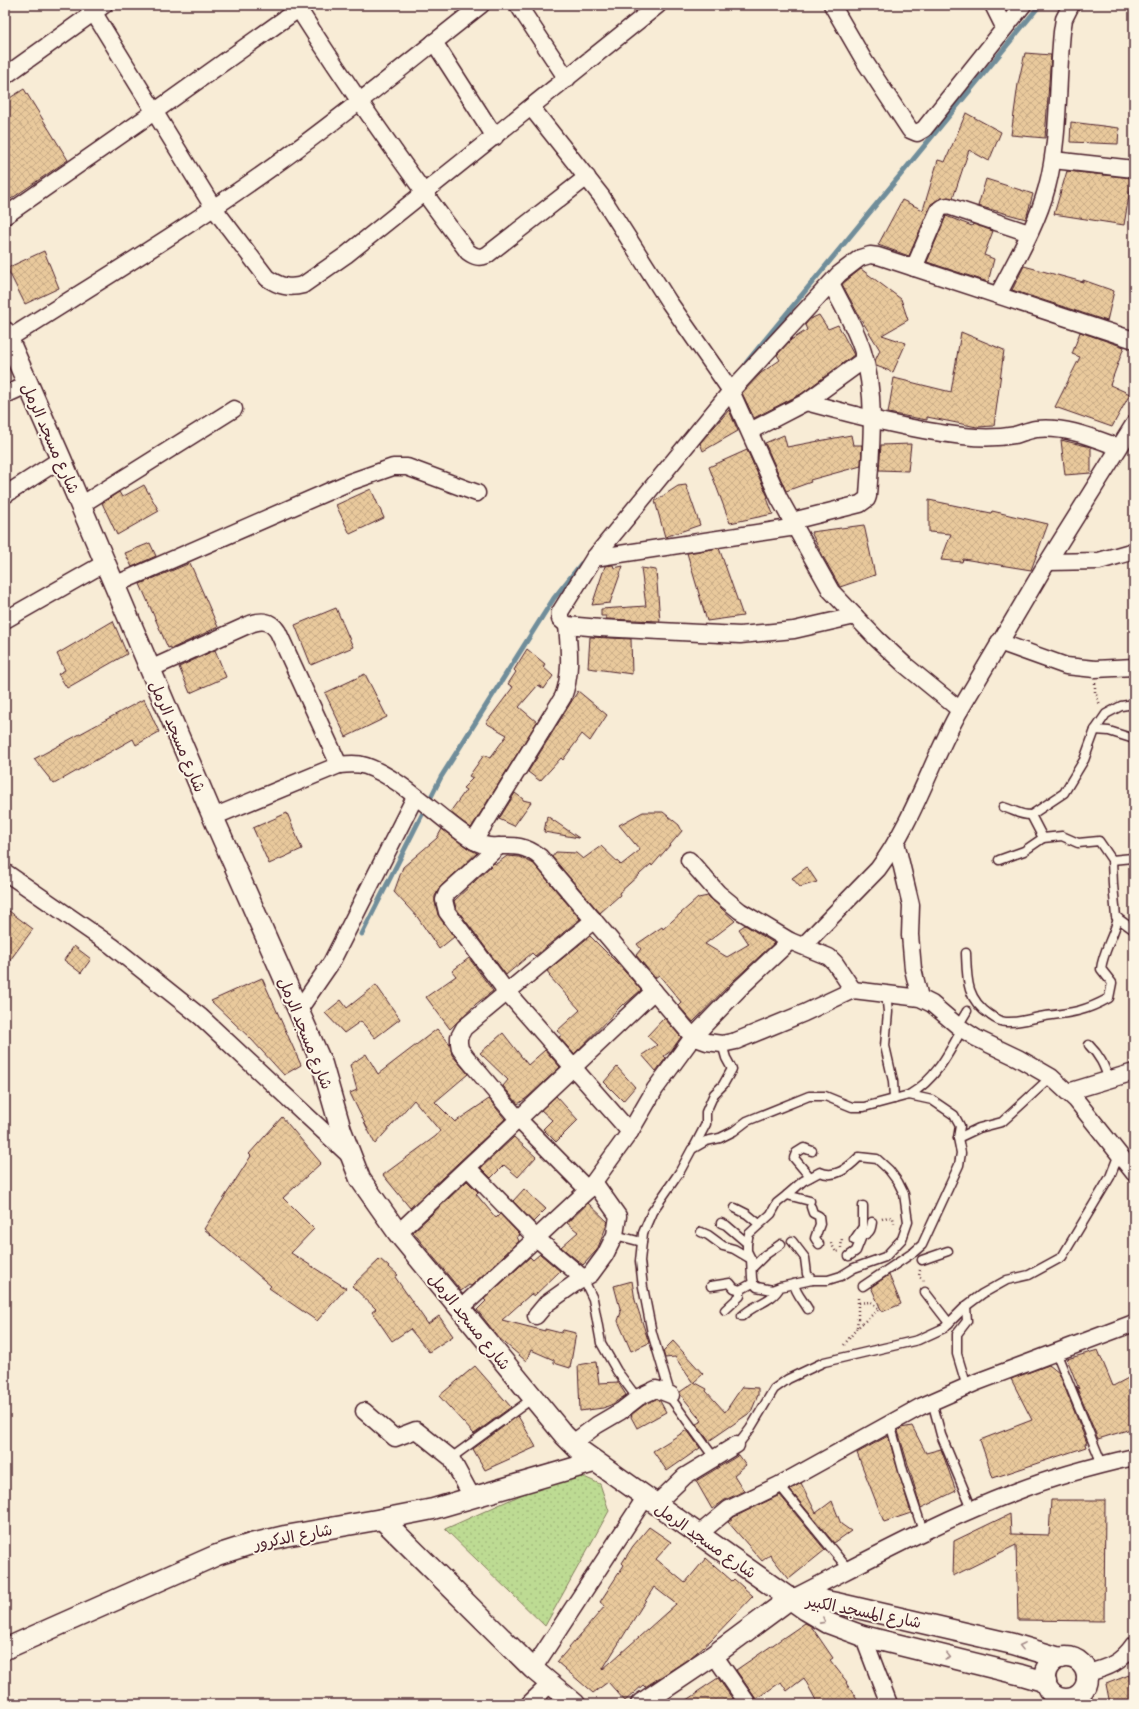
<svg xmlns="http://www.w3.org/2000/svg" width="1139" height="1709" font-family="Caveat,'Playpen Sans Arabic',sans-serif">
<defs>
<pattern id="green-dots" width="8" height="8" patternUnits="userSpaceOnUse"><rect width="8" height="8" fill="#bddb93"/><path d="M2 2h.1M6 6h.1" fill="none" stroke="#a4bc7f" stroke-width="1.8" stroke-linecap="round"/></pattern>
<pattern id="building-cross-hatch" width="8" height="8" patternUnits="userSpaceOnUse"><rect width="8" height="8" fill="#e9c99c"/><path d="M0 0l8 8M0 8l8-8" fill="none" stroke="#c9ac87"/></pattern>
</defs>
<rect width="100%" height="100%" fill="#f8ecd6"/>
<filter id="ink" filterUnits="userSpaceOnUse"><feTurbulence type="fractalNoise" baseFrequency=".025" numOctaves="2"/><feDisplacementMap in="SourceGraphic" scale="8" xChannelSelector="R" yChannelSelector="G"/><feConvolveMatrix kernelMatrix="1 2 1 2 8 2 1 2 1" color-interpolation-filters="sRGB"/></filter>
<g filter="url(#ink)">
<path fill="url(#green-dots)" stroke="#847d5f" d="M561,1477h23l16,7 9,27 -64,115 -100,-97z"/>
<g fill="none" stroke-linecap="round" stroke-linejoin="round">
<g stroke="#6f8d9a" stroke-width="5">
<path d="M746,363l294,-358"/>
<path d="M362,934l79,-157 113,-179 27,-34"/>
</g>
</g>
<g fill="url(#building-cross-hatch)" stroke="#4a1f2b" fill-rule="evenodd">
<path d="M1025,53l26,2 -6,83 -34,-3 7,-51z"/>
<path d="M24,89l44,71 -63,43v-102z"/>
<path d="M966,113l35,19 -12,29 -20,-11 -16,48h-12l-10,6 -22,52 -31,-11 24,-45 21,10 15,-50 7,2z"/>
<path d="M1071,122l48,6 -1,16 -48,-2z"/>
<path d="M1067,171l65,7 -8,47 -70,-11z"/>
<path d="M986,179l47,15 -7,25 -48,-13z"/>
<path d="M946,216l26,10 1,-2 20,7 -9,24 10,4 -6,23 -61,-20z"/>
<path d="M44,251l15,37 -34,16 -18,-36z"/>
<path d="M1024,266l59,16v-2l31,11 -7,30 -95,-31z"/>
<path d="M861,269l40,30 7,21 -26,15 24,8 -13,29 -17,-6 -1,-5 5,-11 -21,-34 -17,-32z"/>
<path d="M819,315l9,14 10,-4 16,30 -53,39 -47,24 -12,-25 19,-20 19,-13 -3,-5 14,-15 16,-10 -2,-5 5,-6z"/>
<path d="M961,332l43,18 -10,76 -17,1 -50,-10v3l-39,-7 6,-35 57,14z"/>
<path d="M1080,332l44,15 -14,38 20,9 -18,33 -57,-20 25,-50 -8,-3z"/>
<path d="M729,410l9,21 -35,20 -3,-8z"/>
<path d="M784,435l3,12 64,-12 2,10h9l-1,21 -51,14 1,2 -25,9 -21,-48z"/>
<path d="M1061,440l30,7v26l-26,2z"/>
<path d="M911,444l-3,27 -29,-1 2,-25z"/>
<path d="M747,450l21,47 -1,1 6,16 -43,9 -21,-56z"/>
<path d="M144,485l15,26 -42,24 -15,-32 17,-11 3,5z"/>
<path d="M686,485l14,40 -35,12 -10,-36 23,-15z"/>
<path d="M371,489l13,29 -34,16 -14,-29z"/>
<path d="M929,500l62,13 1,-2 56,13 -17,46 -68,-11 -1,3 -21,-2 10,-26 -22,-2z"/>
<path d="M864,525l11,50 -35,12 -20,-36 -9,-19z"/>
<path d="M150,543l6,13 -24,11 -7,-14z"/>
<path d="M719,548l24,68 -36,5 -20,-68z"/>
<path d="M190,563l28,64 -47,22v-2l-3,1 -28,-64z"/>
<path d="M613,565l1,3 9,-2 -13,37 -18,2 13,-39z"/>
<path d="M641,568l15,2 4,51 -54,-2v-3h-5v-7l45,-3z"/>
<path d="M336,608l17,39 -42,18 -16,-40z"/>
<path d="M113,621l14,33 -60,34 -9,-14 7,-4 -8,-16z"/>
<path d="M590,637l41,2 1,35 -44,-6z"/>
<path d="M527,649l18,15 -2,3 10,9 -9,13 -6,-4 -19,22 18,15 -66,106 -21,-16 16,-22 -3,-2 10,-10 -4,-2 15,-21 6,3 17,-23 -21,-12 27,-36 -5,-3 8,-12 -2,-2z"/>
<path d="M215,650l11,27 -36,16 -11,-26z"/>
<path d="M365,674l22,43 -41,20 -21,-44z"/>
<path d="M578,691l29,24 -17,26 -8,-7 -19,26 -2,-2 -21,23 -12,-9z"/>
<path d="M144,699l15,33 -23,13 -3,-6 -79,45 -20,-25z"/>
<path d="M515,793l8,6v1l8,2 -17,24 -15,-7z"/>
<path d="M643,812h20l16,13 3,6 -30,35 -1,-2 -32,29 1,2 -20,18 -48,-56 4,-5 20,1 7,6 18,-13 20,19 19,-15 -21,-25z"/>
<path d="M287,813l15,36 -33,15 -16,-36z"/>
<path d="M547,816l32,22 -35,-6z"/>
<path d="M442,829l27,20 8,4 -36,33 -6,10v6l3,13 16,22 -15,12 -21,-31 -24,-26 9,-25 34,-29z"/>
<path d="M507,856l13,1 14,7 46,55 -45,37 -3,-3 -26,22 -50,-67 -2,-7 40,-38 2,1z"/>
<path d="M807,867l10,15 -17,5 -8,-9z"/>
<path d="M708,896l27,25 -30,23 22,13 22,-13 -10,-15 6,-4 29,18 -41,38 -40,41 -15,-17 3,-3 -22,-27 -4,3 -19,-23 5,-6 -4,-5 25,-17 1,2 35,-31z"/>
<path d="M5,908l28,21 -28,38z"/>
<path d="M590,936l28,28 23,26 -17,15 -1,-1 -49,50 -15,-17 3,-2 -5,-4 23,-21 -31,-34 1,-1 -3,-4z"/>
<path d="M74,946l17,13 -10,14 -17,-13z"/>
<path d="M469,958l24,33 -17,13 -26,25 -24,-32 30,-21 -4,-5z"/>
<path d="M262,978l39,87 -17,10 -33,-36 -40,-38z"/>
<path d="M376,985l24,34 -25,19 -14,-17 -17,12 -19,-20 16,-13 6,8z"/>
<path d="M664,1018l17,19 -10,14 -7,5 2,2 -10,13 -14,-16 15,-10 -10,-9z"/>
<path d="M437,1029l13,15 2,11 16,19 -33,28 20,20 34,-23 16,20 -95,89 -27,-33 53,-39 4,-5 -26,-31 -39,44 -25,-51 7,-3 -7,-25 16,-11 12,20z"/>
<path d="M503,1033l25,32 17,-15 15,17 -32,30 -10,7 -15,-18 5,-6 -28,-27z"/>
<path d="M617,1067l18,20 -12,14 -19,-19z"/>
<path d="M556,1096l22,24 -22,22 -13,-13 9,-9 -11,-10z"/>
<path d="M282,1117l39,46 -38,35 31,31 -23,24 55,35 -29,33 -48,-33 2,-2 -67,-57 47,-73 -2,-2z"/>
<path d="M514,1137l22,20 -18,20 -14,-12 -13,13 -10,-10z"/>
<path d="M467,1181l11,11 -2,2 20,24 4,-4 20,21 -3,2 2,4 -48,45 -2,-1 -8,6 -48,-59z"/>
<path d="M524,1189l22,20 -13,13 -20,-21z"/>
<path d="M588,1203l20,19 -11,28 -14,15 -22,-18 17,-15 -11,-9z"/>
<path d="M540,1254l20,17 -26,25 -3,-2 -29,26 43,11v-2l16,4 2,-3 13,3 -6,35 -16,-5v-3l-23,-10 -5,11 -27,-23 -22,-28 9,-9 -2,-2 46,-42 3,3z"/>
<path d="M380,1259l18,16 -3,2 33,47 11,-8 14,20 -24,16 -19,-23 -18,12 -20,-29 4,-3 -24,-23z"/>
<path d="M889,1275l12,29 -19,8 -11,-25z"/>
<path d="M632,1281l3,19 14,43 -18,8 -13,-30 3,-9 -7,-26z"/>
<path d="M673,1341l30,33 -9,8 13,7 -1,2 19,21 17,-25 16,1v7l-7,17 -42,29 -13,-17 6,-3 -22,-27v-2l13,-9 -18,-26 -10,1 -2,-7z"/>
<path d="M1098,1350l15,36 21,-11v53l-36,11 -22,-53 3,3 -12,-30z"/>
<path d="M596,1362l3,21 19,-1 8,13 -13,9 -10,4 -23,3 -2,-46z"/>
<path d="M1049,1365l10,8 28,70 -2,1 1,3 -93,31 -13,-38 52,-20 -21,-41z"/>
<path d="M475,1366l36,41 -37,27 -35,-38z"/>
<path d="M656,1399l4,2 6,11 -29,16 -6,-11 1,-3 12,-9z"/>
<path d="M518,1416l18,31 -51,23 -12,-21z"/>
<path d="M912,1426l14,27 15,-4 15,42 -35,17 -23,-77 3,-3z"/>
<path d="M687,1430l13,18 -33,23 -14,-20z"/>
<path d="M888,1436l23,77 -27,9 -27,-69z"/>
<path d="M739,1455l7,10 -12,10 10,16 -19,9 -13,9 -16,-28z"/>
<path d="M801,1483l15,30 16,-12 9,23 10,7 -17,12 -44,-53z"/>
<path d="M780,1495l45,55 -36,29 -19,-24 -8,6 -34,-39 6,-5z"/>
<path d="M1051,1500h54l-1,121 -86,-1 -2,-75 -63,31 1,-35 56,-27 1,20 38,1z"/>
<path d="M649,1527l22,15 -15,17 29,24 21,-25 26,23 2,-2 19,17 -43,45 -20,17 -45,29 -2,-2 -18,16 -17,-19 -15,11 -36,-31 48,-56 -5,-4 24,-37 -2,-2 11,-17zM654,1587l22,17 -74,66z"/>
<path d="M805,1623l6,3 22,32 -3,2 17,22 -1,1 14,21h-42l-14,-26 -17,13 -6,-9 -25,17 -20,-29z"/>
<path d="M1129,1675l5,29h-24l-4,-20z"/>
<path d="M718,1678l18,26h-55l17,-11 -1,-1z"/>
</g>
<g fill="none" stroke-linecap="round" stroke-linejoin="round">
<g stroke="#4a1f2b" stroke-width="11">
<g id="service">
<path d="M1134,704l-13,2 -15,8 -11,16 -11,30 -20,33 -33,22 12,23 19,-2 16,7 21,-2 13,19 1,25 3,32 18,13"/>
<path d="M1095,730l14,1 25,8"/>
<path d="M1003,807c12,3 14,8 28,8"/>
<path d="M999,860l25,-9 19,-13"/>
<path d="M1112,860l20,-2 2,2"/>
<path d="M966,953c1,26 0,46 24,62 4,3 11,7 16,7 14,1 26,-4 39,-6 27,-3 41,-5 64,-18l3,-15 -11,-14c2,-18 13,-33 17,-51"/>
<path d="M886,993l2,19 -3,34 8,35 1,18"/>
<path d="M958,1026l9,-15"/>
<path d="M1089,1045c11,11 15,20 20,35"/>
<path d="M909,1095c26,-15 39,-40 53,-66"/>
<path d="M958,1138l21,-10 23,-6 49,-45"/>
<path d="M694,1147l12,-23v-12l8,-18 9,-9 9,-16 -6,-11 -4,-14"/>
<path d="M810,1177l-16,-19 2,-5 8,-5 8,3"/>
<path d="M811,1207l2,6 6,3 1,8 -5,14 4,6"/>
<path d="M735,1208l12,6 12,10"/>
<path d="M721,1223l5,2 21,18"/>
<path d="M701,1232l7,3 15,11 11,3 17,10"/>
<path d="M615,1235l27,7"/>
<path d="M854,1240l9,-13v-21"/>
<path d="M792,1241l13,17 2,16 5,6"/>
<path d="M849,1256l7,-5 6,-15c8,-3 9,-6 10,-14"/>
<path d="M922,1260l26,-9"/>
<path d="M752,1268l13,-13 16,-11"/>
<path d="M583,1278l10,21 8,44 16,28 15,20 7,6"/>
<path d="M794,1284c2,10 9,16 14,25"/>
<path d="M711,1286l19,-3 4,5 6,2"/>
<path d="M780,1287l-8,3 -15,-3 -4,-4 -1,-5 -1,-19 -4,-8v-8l2,-9 22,-20 6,-11 10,-8"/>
<path d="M925,1292l24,31"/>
<path d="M966,1306l1,15 -10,13v20l10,33"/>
<path d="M725,1310l15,-14v-6l13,-7"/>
<path d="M742,1316c12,-12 30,-14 38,-29l32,-7h16l13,-4 13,-8 31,-11 17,-18 6,-17 -4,-28 -6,-12 -9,-12 -12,-11 -18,-2c-11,11 -24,22 -39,15l-17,9 -16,14 23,6"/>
<path d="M1056,1352l46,112"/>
<path d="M932,1401l9,34 31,74"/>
<path d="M890,1423l14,51 19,57"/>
<path d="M736,1445l4,-3 10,-13 24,-40 14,-10 36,-17 94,-22 26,-12 22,-22 16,-12 25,-14 22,-5 33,-18 48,-80 9,-23"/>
<path d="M451,1458l82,-60"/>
<path d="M715,1459l-43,-59 -20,-67 -9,-46 -3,-26 3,-28 9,-21 27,-39 13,-24 14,-8 14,-3 14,-7 13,-10 62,-25h16l27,11h12l45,-12 23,5 22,15 6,11 -2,12 3,15 -2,12 -37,80 -8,7 -51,34"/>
<path d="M779,1485l70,85"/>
</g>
</g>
<g stroke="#4a1f2b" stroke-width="19">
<g id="minor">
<path d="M89,5l124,202 54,71c12,8 22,11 36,7l43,-30 312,-250"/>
<path d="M296,5c54,85 112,167 172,247 7,5 11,6 19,3l100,-78"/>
<path d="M518,5l49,74"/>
<path d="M832,5l33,57 45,68 7,3 7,-4 99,-124"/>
<path d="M993,5l11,22"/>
<path d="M434,42l61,95"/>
<path d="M5,76l99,-71"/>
<path d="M531,107l71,90 67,105 62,89 48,107 52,93 46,48 28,26 55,45"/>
<path d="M1053,160l81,9"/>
<path d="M5,216l149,-104 150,-107"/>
<path d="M914,268l23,-54c2,-6 5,-7 11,-8l81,27"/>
<path d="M998,295c18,-35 39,-70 49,-108 13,-49 10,-105 15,-155l2,-13 7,-14"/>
<path d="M8,339c88,-56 178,-110 263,-171 72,-51 140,-108 210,-163"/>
<path d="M5,395l22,-10"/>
<path d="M806,402c52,14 104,28 157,34 17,2 36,2 52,-1 7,-2 14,-5 21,-6 29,-3 55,8 82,18"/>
<path d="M750,431l56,-29 59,-43"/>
<path d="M5,495l56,-36"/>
<path d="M81,505l153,-96"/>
<path d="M792,521l68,-17 7,-5 1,-3c3,-48 9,-97 -5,-144 -7,-24 -21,-46 -32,-69"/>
<path d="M594,558l202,-31"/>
<path d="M1048,562l51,-1 35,-10"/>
<path d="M114,585l236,-103 43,-15h14l70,26"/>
<path d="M855,616l-61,14 -54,5 -140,-7 -33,-3 -7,-6v-7l34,-54 137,-167 108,-117 21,-16 10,-3 8,1 256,84"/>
<path d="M5,620l100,-57"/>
<path d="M999,642l67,24 29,3 39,-2"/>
<path d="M150,669l98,-44c12,-5 22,-6 30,7l61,133"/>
<path d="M213,817l126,-52c9,-1 18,-2 27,1 37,13 74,54 108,75 24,13 40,-5 66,16l153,180 14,5 15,2 14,-3 68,-28 49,-23 67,8 12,6 27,23 17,11 42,20 33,19 25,23 58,73"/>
<path d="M474,841l89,-144c9,-23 6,-48 4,-72"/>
<path d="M896,842l15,63 -1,30 3,34 7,29"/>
<path d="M499,846l-52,47 -3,7 3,12 59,79 124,141"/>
<path d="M689,860l29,33 22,18 50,30 39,16 6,6 18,27"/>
<path d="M5,872l107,74 89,71 149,139"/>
<path d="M803,946l75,-77c36,-48 53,-108 82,-159l82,-139 92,-147"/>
<path d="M298,1011l33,-48 84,-166"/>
<path d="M1068,1092l66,-20"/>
<path d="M468,1168l67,69 48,41"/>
<path d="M588,1190l-70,-71 -52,-62 -6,-8 -1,-6v-6l5,-9 130,-108"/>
<path d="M398,1233l256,-242"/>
<path d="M460,1309l128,-119 42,-58 25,-43 38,-52 47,-49 50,-47"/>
<path d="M536,1316l10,-12 28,-20 17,-10 14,-19 10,-20 3,-19 -24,-34"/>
<path d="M364,1411l31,27 21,-8 35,28 21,39"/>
<path d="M573,1443l24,-18 24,-14 18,-14 17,-8 15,6"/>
<path d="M655,1505l30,-29 51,-31"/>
<path d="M699,1534l30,-25 50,-24 141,-78 57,-25 157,-59"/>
<path d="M793,1598c73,-37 145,-77 222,-106 38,-15 79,-26 119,-35"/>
<path d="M863,1636l26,68"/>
<path d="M714,1655l34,49"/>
<path d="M533,1669l112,-171"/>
<path d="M1087,1673c21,-5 34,-10 47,-29"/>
<path d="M529,1704l21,-20"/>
</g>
</g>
<g stroke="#4a1f2b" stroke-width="23">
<g id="tertiary">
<path d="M5,332l56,127 152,358 109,247 19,66 19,49 38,54 166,202 14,14 228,161 22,13 35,13 159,39 24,7"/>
<path d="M382,1519l151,150 42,35"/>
<path d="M791,1598h20l25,5 177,41 47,14"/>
<path d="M5,1649l212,-94 34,-11 34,-8 97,-17 51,-10 161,-47"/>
<circle cx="1066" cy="1678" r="21"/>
<path d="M641,1704l73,-49 77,-57"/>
</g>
</g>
<g stroke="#4a1f2b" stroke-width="2.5" stroke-dasharray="1 3" stroke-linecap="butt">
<path d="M1095,683v9l5,13"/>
<path d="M882,1219l6,-2 5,1 1,5"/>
<path d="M831,1243l5,9 3,-1"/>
<path d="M841,1248l1,-10"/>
<path d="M920,1270l-1,6 5,5"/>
<path d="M857,1327l1,-9v-22"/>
<path d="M844,1345l13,-17 22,-19 -8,-7 -13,1"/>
</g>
<use href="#service" stroke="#fcf5e5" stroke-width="8"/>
<use href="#minor" stroke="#fcf5e5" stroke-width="16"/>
<use href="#tertiary" stroke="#fcf5e5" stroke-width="20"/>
</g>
<defs><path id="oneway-chevron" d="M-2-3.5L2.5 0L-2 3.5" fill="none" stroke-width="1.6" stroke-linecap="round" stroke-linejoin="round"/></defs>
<g stroke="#a38a88">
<use href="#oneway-chevron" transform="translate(823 1621) rotate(28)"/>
<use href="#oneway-chevron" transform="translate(1022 1646) rotate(-166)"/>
<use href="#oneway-chevron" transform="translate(948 1657) rotate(14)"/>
</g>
</g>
<g text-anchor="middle" stroke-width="4" stroke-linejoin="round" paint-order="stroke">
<g font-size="16" fill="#4a1f2b" stroke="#fcf5e5">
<text transform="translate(51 438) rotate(66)" y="6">شارع مسجد الرمل</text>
<text transform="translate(178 736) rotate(67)" y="6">شارع مسجد الرمل</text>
<text transform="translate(306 1033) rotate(68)" y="6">شارع مسجد الرمل</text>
<text transform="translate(470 1321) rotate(51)" y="6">شارع مسجد الرمل</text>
<text transform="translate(293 1536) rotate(-11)" y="6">شارع الدكرور</text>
<text transform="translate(706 1540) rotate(35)" y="6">شارع مسجد الرمل</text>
<text transform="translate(864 1611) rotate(11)" y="6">شارع المسجد الكبير</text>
</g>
</g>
<rect width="1139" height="1709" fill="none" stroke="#fcf5e5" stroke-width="20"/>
<rect x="10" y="10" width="1119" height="1689" fill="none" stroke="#4a1f2b" stroke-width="1.5" filter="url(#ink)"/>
</svg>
